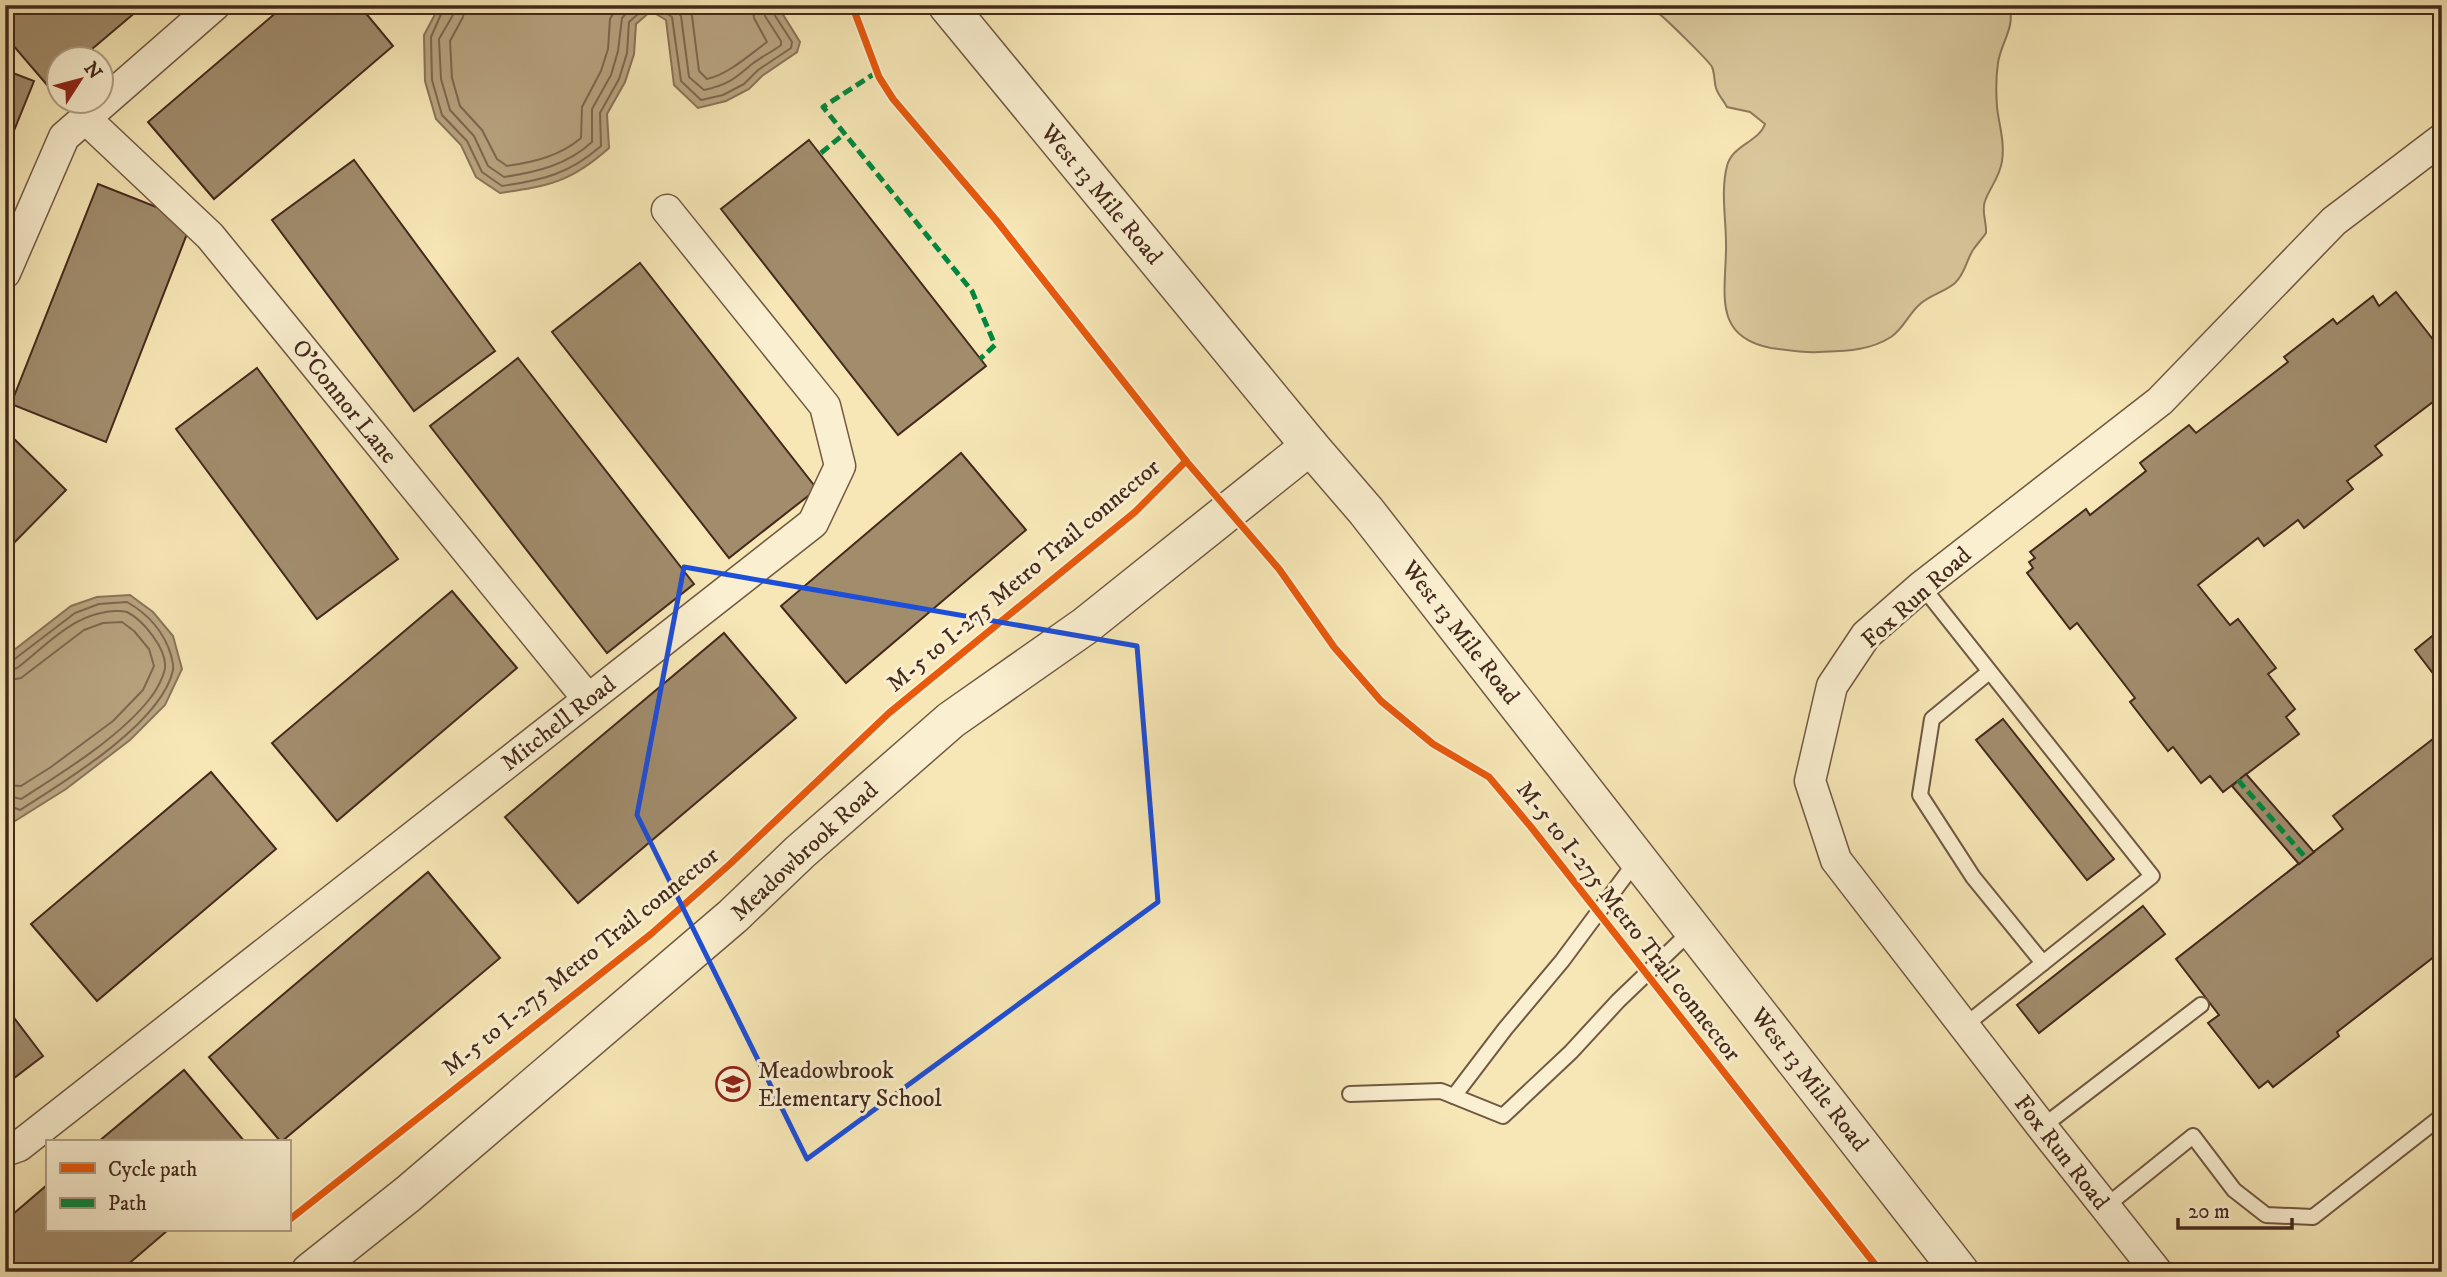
<svg xmlns="http://www.w3.org/2000/svg" width="2447" height="1277" font-family="'IM FELL DW Pica',serif">
<rect width="100%" height="100%" fill="#f7e7b6"/>
<filter id="stains"><feTurbulence type="fractalNoise" baseFrequency=".00286" numOctaves="4"/><feColorMatrix values="0 0 0 0 .2 0 0 0 0 .09 0 0 0 0 .02 0 0 0 .5 -.17"/></filter>
<radialGradient id="worn" r=".72"><stop offset=".6" stop-color="#630" stop-opacity="0"/><stop offset="1" stop-color="#630" stop-opacity=".3"/></radialGradient>
<path fill="#d9c79c" stroke="#8e785c" stroke-width="2" d="M1601,5h408c7,22 -8,37 -11,58 -2,13 -2,30 -1,44 2,18 8,35 5,54 -2,16 -12,26 -17,40 -4,10 2,22 1,32 -4,6 -9,11 -13,17 -7,11 -8,24 -18,33 -10,9 -26,12 -36,22 -11,10 -15,23 -28,32 -22,14 -46,14 -72,15 -16,1 -32,-2 -48,-4 -57,-11 -46,-52 -45,-97 1,-28 -6,-58 1,-85 5,-21 32,-24 38,-42l-15,-12 -23,-5c-3,-6 -9,-12 -11,-19 -2,-6 -1,-14 -4,-21 -2,-5 -50,-52 -54,-54 -19,-8 -41,9 -57,-8z"/>
<g fill="#baa682" stroke="#8b7459" stroke-width="2">
<path d="M440,5h337l23,37 -3,10 -35,24 -13,13 -23,12 -28,7 -24,-23 -8,-65 -15,-9 -15,13 -2,30 -9,28 -18,32 2,34c-38,34 -60,38 -109,45l-24,-16 -15,-32 -25,-26 -11,-38 -1,-46z"/>
<path d="M130,595l23,17 20,24 9,33 -17,36 -35,35 -64,49 -51,32 -10,-13v-151l66,-51 26,-9z"/>
</g>
<g fill="none" stroke-linecap="round" stroke-linejoin="round">
<g stroke="#7f684f" stroke-width="2">
<path d="M445,5l-14,32 1,43 10,35 25,26 15,31 20,14c41,-6 67,-12 99,-40l-1,-33 19,-34 8,-26 2,-31 19,-17"/>
<path d="M454,5l-1,10 -14,24 2,40 9,31 24,26 14,30 16,11c33,-5 63,-12 88,-35v-33l19,-34 7,-24 4,-33 12,-13"/>
<path d="M465,5l-2,12 -13,24 2,37 8,28 22,24 15,29 10,7c27,-4 53,-10 74,-28l1,-31 19,-36 7,-22 2,-30 8,-14"/>
<path d="M655,5l17,12 9,64 20,19 22,-5 21,-11 14,-14 33,-22 1,-6 -20,-31 -1,-6"/>
<path d="M672,5l9,11 8,61 15,13c24,-5 30,-11 48,-26 9,-7 20,-12 29,-19v-4l-16,-25 -2,-11"/>
<path d="M687,5l5,11 7,55 8,8c22,-5 42,-24 60,-37l-13,-24 -2,-13"/>
<path d="M5,662l7,-1 63,-48 24,-9 28,-2c21,12 37,30 44,53 1,5 3,10 2,15 -11,53 -109,112 -153,140l-15,-6"/>
<path d="M5,671l12,-3c25,-19 52,-49 84,-55 7,-2 20,-3 26,-1 16,8 40,37 38,56 -1,8 -9,23 -14,29 -28,38 -89,76 -130,102l-16,-4"/>
<path d="M5,681l16,-3 63,-48 19,-7 19,-1 12,9 15,18 5,17 -11,24 -30,31 -62,46 -30,19 -16,-1"/>
</g>
</g>
<g fill="#a18c6c" stroke="#44291c" stroke-width="2">
<path d="M5,5h139l-65,55h-19v16l-12,10 -43,-50z"/>
<path d="M285,5h74l34,41 -179,153 -66,-77z"/>
<path d="M5,70l29,11 -29,72z"/>
<path d="M809,140l177,226 -88,69 -177,-226z"/>
<path d="M354,160l141,191 -81,60 -142,-191z"/>
<path d="M98,184l94,37 -86,221 -95,-38z"/>
<path d="M640,263l177,226 -88,69 -177,-226z"/>
<path d="M2396,292l46,59v29l-3,2 3,4v9l-67,51 7,9 -35,26 6,8 -49,39 -6,-8 -34,26 -6,-8 -60,47 32,40 8,-6 38,49 -8,6 27,35 -9,8 13,17 -76,58 -13,-16 -9,7 -28,-36 -5,4 -38,-49 5,-4 -58,-75 -7,6 -43,-56 6,-5 -4,-6 6,-4 -5,-6 56,-43 4,6 56,-44 -6,-8 49,-38 7,8 92,-71 -4,-5 49,-38 4,5 36,-28 6,10z"/>
<path d="M518,358l176,226 -87,69 -177,-227z"/>
<path d="M257,368l141,191 -81,60 -141,-190z"/>
<path d="M5,430l61,60 -61,62z"/>
<path d="M961,453l65,77 -180,153 -65,-77z"/>
<path d="M452,591l65,77 -180,153 -65,-78z"/>
<path d="M2442,628v57l-27,-35z"/>
<path d="M724,633l72,85 -218,185 -73,-86z"/>
<path d="M2003,719l111,140 -27,21 -111,-140z"/>
<path d="M2442,732v225l-3,-4 -102,79 2,4 -66,51 -5,-6 -9,7 -51,-65 11,-8 -43,-56 167,-130 -10,-13z"/>
<path d="M211,772l65,77 -179,152 -66,-77z"/>
<path d="M2246,774l68,78 -15,12 -67,-78z"/>
<path d="M428,872l72,86 -219,184 -72,-85z"/>
<path d="M2143,906l22,28 -126,99 -22,-28z"/>
<path d="M5,1006l38,50 -38,29z"/>
<path d="M184,1070l61,72h-147z"/>
<path d="M47,1185v45h121l-49,42h-114v-51z"/>
</g>
<g fill="none" stroke-linecap="round" stroke-linejoin="round">
<g stroke="#715842" stroke-width="18">
<g id="service">
<path d="M1922,586l230,290 -188,150"/>
<path d="M1989,672l-57,47 -12,76 53,82 70,86"/>
<path d="M1350,1094l91,-3 62,25 68,-64 47,-51 74,-71"/>
<path d="M1454,1096l51,-67 57,-68 75,-101"/>
<path d="M2042,1127l159,-122"/>
<path d="M2105,1207l88,-71 41,54 32,25 47,2 129,-101"/>
</g>
</g>
<g stroke="#715842" stroke-width="33">
<g id="minor">
<path d="M86,119l124,117 378,463"/>
<path d="M5,273l59,-136 151,-132"/>
<path d="M5,1151l14,-5 794,-623 27,-57 -15,-60 -158,-196"/>
<path d="M2157,1272l-115,-145 -206,-267 -26,-79 22,-95 34,-51 56,-49 238,-185 174,-180 108,-82"/>
</g>
</g>
<g stroke="#715842" stroke-width="40">
<g id="tertiary">
<path d="M947,5l363,441 56,65 594,761"/>
<path d="M310,1272l98,-78 325,-278 67,-64 151,-132 134,-94 225,-180"/>
</g>
</g>
<use href="#service" stroke="#faefd0" stroke-width="14"/>
<use href="#minor" stroke="#faefd0" stroke-width="30"/>
<use href="#tertiary" stroke="#faefd0" stroke-width="37"/>
<g stroke="#00873e" stroke-width="5" stroke-dasharray="10 5" stroke-linecap="butt">
<path d="M877,72l-54,35 149,184 23,54 -15,14"/>
<path d="M821,153l23,-19"/>
<path d="M2238,780l68,78"/>
</g>
<g stroke="#faefd0" stroke-width="11">
<g id="cycleway">
<path d="M852,5l27,72 14,22 103,121 190,241"/>
<path d="M289,1220l362,-286 79,-70 159,-151 246,-201 51,-51 93,108 55,78 47,54 52,43 56,33 42,50 350,445"/>
</g>
</g>
<use href="#cycleway" stroke="#e8590c" stroke-width="7"/>
</g>
<path fill="none" stroke="#1d4ed8" stroke-width="5" stroke-linejoin="round" d="M684,567l453,79 21,256 -351,257 -170,-344z"/>
<defs>
<g id="school-ring" transform="scale(1.75)"><circle r="9.5" fill="#faefd0" stroke="#8f2418" stroke-width="1.5"/><path d="M0-5L7-2L0 1L-7-2ZM-4 1L0 2.5L4 1V4Q0 6-4 4Z" fill="#8f2418"/></g>
</defs>
<g fill-rule="evenodd">
<use href="#school-ring" x="733" y="1084"/>
</g>
<g text-anchor="middle" stroke-width="6" stroke-linejoin="round" paint-order="stroke">
<g font-size="24" fill="#44291c" stroke="#faefd0">
<text transform="translate(1102 194) rotate(50)" y="8">West 13 Mile Road</text>
<text transform="translate(345 401) rotate(51)" y="8">O'Connor Lane</text>
<text transform="translate(1023 575) rotate(-40)" y="8">M-5 to I-275 Metro Trail connector</text>
<text transform="translate(1916 597) rotate(-42)" y="8">Fox Run Road</text>
<text transform="translate(1461 632) rotate(52)" y="8">West 13 Mile Road</text>
<text transform="translate(558 723) rotate(-38)" y="8">Mitchell Road</text>
<text transform="translate(804 851) rotate(-43)" y="8">Meadowbrook Road</text>
<text transform="translate(1629 921) rotate(52)" y="8">M-5 to I-275 Metro Trail connector</text>
<text transform="translate(580 961) rotate(-39)" y="8">M-5 to I-275 Metro Trail connector</text>
<text transform="translate(1810 1079) rotate(52)" y="8">West 13 Mile Road</text>
<text transform="translate(2062 1152) rotate(52)" y="8">Fox Run Road</text>
</g>
<g font-size="24" fill="#44291c" stroke="#faefd0" text-anchor="start">
<text x="758" y="1078">Meadowbrook<tspan x="758" dy="28">Elementary School</tspan></text>
</g>
</g>
<rect width="2447" height="1277" fill="none" stroke="#f7e7b6" stroke-width="28"/>
<rect x="7" y="7" width="2433" height="1263" fill="none" stroke="#44291c" stroke-width="3.5"/>
<rect x="14" y="14" width="2419" height="1249" fill="none" stroke="#44291c" stroke-width="2"/>
<rect x="46" y="1140" width="245" height="91" fill="#faefd0" stroke="#b1a088" stroke-width="2"/>
<rect x="60" y="1163" width="35" height="10" fill="#e8590c" stroke="#b1a088" stroke-width="2"/>
<text x="108" y="1176" font-size="21" fill="#44291c">Cycle path</text>
<rect x="60" y="1198" width="35" height="10" fill="#00873e" stroke="#b1a088" stroke-width="2"/>
<text x="108" y="1210" font-size="21" fill="#44291c">Path</text>
<g transform="translate(80 80) rotate(54)"><circle r="33" fill="#faefd0" stroke="#b1a088" stroke-width="2"/>
<path d="M0-5L12 26L0 18L-12 26Z" fill="#8f2418"/>
<text y="-10" font-size="19" font-weight="bold" text-anchor="middle" fill="#44291c">N</text>
</g>
<path d="M2178 1218v10h114v-10" fill="none" stroke="#44291c" stroke-width="3.5"/>
<text x="2188" y="1218" font-size="21" fill="#44291c" stroke="#faefd0" stroke-width="5" paint-order="stroke">20 m</text>
<rect width="100%" height="100%" filter="url(#stains)"/>
<rect width="100%" height="100%" fill="url(#worn)"/>
</svg>
